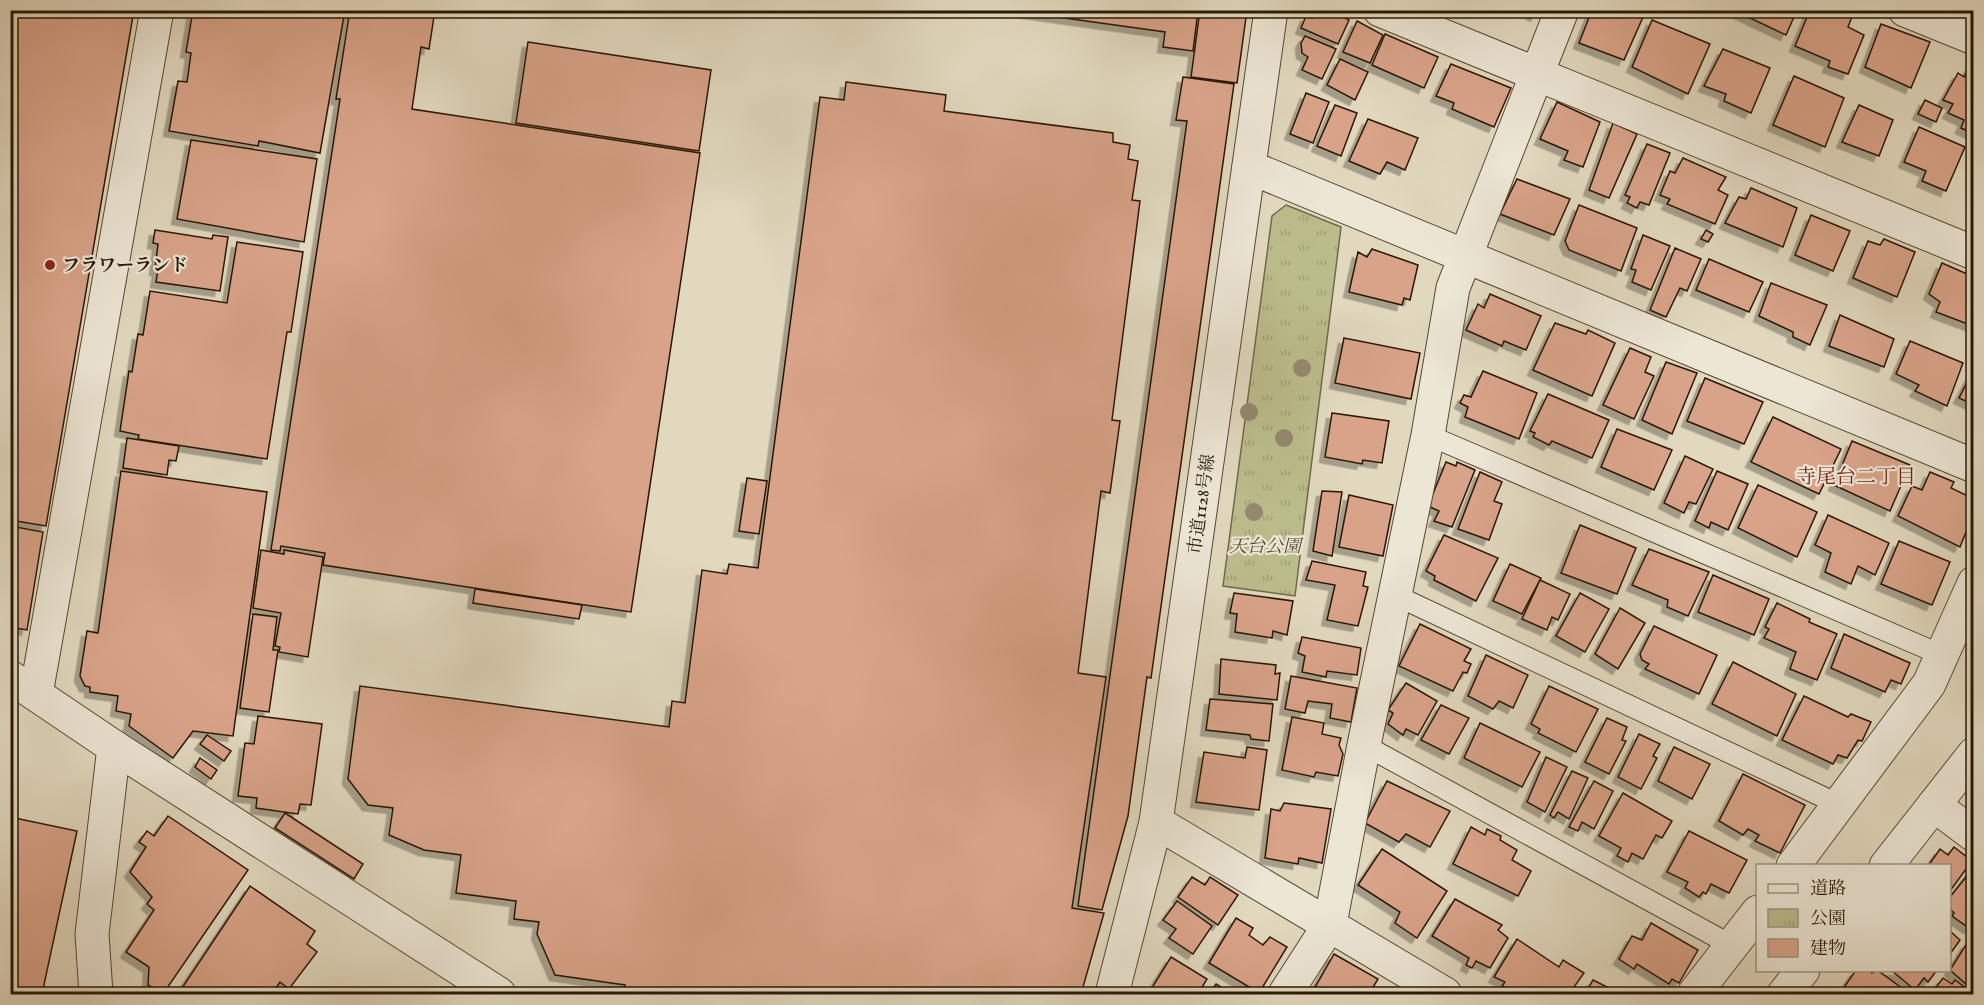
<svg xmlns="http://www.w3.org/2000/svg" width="1984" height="1005" font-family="'IM FELL English','Noto Serif JP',serif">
<defs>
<pattern id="park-tufts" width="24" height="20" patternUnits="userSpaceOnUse" patternTransform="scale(1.5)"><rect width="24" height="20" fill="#bbbc8c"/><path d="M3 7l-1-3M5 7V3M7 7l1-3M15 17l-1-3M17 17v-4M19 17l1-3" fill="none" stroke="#a1a177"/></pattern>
<filter id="shadow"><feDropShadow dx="-5.5" dy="5.5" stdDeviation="0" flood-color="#0004"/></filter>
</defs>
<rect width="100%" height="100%" fill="#e1d8be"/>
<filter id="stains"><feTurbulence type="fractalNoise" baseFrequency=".00333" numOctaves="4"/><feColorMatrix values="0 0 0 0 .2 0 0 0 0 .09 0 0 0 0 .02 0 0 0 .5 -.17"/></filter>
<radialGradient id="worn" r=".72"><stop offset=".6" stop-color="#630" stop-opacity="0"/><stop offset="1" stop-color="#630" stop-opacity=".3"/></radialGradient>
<path fill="url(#park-tufts)" stroke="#726a49" stroke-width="1.5" d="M1286,205l55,22 -46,369 -72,-10 49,-370z"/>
<g fill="#d9a389" stroke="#291806" stroke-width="1.5" filter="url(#shadow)">
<path d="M10,10h124l-88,516 -36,-6z"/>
<path d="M193,10h152l-25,143 -61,-12 -1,5 -89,-15 9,-50 9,1 4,-29 -5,-1z"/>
<path d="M350,10h85l-6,39 -8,-2 -9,62 288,44 -69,459 -308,-47 2,-12 -44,-7 -1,5 -9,-1 69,-451h-4z"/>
<path d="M1007,10h191l-5,41 -30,-4 2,-15z"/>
<path d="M1200,10h47l-10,73 -46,-6z"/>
<path d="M1314,10h16l19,10 -11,24 -37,-16 5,-12 6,2z"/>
<path d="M1524,10h14l-2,6z"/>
<path d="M1592,10h36l15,7 -19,43 -45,-17z"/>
<path d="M1733,10h64l-11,25z"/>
<path d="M1810,10h34l9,4 -5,13 16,8 -16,39 -20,-7 2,-6 -35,-15z"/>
<path d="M1652,20l58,24 -22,50 -56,-27z"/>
<path d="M1357,21l26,14 -13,28 -27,-11z"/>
<path d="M1881,24l49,18 -19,46 -46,-21z"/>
<path d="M1385,34l53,23 -14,31 -52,-23z"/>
<path d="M1305,36l31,13 -14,30 -20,-9 6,-13 -6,-4 -1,-10z"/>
<path d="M528,42l183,28 -12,81 -183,-28z"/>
<path d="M1723,49l47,19 -19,45 -27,-12 2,-7 -22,-8z"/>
<path d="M1340,59l28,13 -13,28 -28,-15z"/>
<path d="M1973,62h1v72l-13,-6 3,-8 -16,-7 5,-9 -10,-4 15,-27 6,4z"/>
<path d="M1451,64l60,24 -17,39 -42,-18 2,-6 -18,-7z"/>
<path d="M1794,76l50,22 -19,49 -52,-22z"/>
<path d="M1183,77l51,7 -83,594 -4,-1 -19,139 -26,94 -24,-4 109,-785 -11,-1z"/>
<path d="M846,82l100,13 -2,16 169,22v9l17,3 -2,14 10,2 -6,39 8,1 -28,219 8,1 -10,72 -9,-2 -23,182 28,4 -34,231 32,5 -23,81h-457l1,-9 -70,-10 -18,-41 2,-12 -25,-3 2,-18 -60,-8 5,-38 -37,-5 -35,-15 4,-27 -25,-3 -20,-26 12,-93 309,41 3,-26 13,2 17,-133 25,4 2,-10 29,4 62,-471 24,3z"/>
<path d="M1306,93l23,9 -16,41 -23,-9z"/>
<path d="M1925,100l17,8 -6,14 -18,-8z"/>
<path d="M1557,102l43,20 -17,45 -19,-7 4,-9 -28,-12z"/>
<path d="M1335,105l22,8 -16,43 -24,-10z"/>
<path d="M1859,105l34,15 -14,36 -37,-14z"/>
<path d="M1368,119l50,19 -13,32 -18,-8 -7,12 -31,-13z"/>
<path d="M1613,123l24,11 -28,64 -20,-8z"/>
<path d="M1919,127l46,20 -19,44 -24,-10 4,-10 -22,-9z"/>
<path d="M191,140l126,19 -13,83 -127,-23z"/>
<path d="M1647,144l23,9 -21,52 -9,-3 -3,6 -10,-5 3,-6 -5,-2z"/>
<path d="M1683,158l43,19 -8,13 10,5 -13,29 -48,-20 3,-5 -10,-4 10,-24 5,2z"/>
<path d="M1517,179l53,20 -16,36 -54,-21z"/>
<path d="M1751,188l46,20 -14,39 -58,-24 14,-26 7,2z"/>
<path d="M1579,205l58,23 -16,43 -52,-21 -4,-9z"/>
<path d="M1811,215l39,16 -17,40 -38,-16z"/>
<path d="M155,230l57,9 1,-4 15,2 -8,54 -64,-9 2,-12h-3l3,-26 -5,-1z"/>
<path d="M1706,230l7,4 -5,8 -7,-3z"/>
<path d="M1643,235l27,11 -19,44 -19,-8 4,-12 -5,-1z"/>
<path d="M1884,239l31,13 -18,45 -44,-19 15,-37 12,4z"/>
<path d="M237,242l66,10 -12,80h-4l-20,127 -129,-20 1,-4 -19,-4 9,-60 3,1 6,-38 5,1 7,-44 77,12z"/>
<path d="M1675,248l26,11 -14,32 -7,-3 -14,29 -16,-7z"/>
<path d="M1372,249l46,16 -8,35 -6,-2 -2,7 -53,-13 9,-40 9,5z"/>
<path d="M1709,259l54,23 -14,30 -53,-22z"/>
<path d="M1942,263l32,14 -1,49 -37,-14 4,-10 -11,-8z"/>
<path d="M1771,283l56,22 -17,40 -17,-8v-5l-34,-16z"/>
<path d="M1490,294l51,22 -15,34 -22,-9 -2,5 -36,-16 12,-26 6,4z"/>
<path d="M1840,315l54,24 -10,28 -55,-21z"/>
<path d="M1555,323l31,11 2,-4 27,13 -23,53 -59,-26z"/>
<path d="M1344,338l76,15 -9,46 -76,-16z"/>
<path d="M1910,341l53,22 -16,43 -32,-15 4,-6 -23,-11z"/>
<path d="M1630,348l21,9 -6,15 9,4 -20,43 -31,-14z"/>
<path d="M1666,362l31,11 -25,61 -30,-14z"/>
<path d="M1483,371l54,22 -18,46 -54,-22 3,-10 -8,-4 4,-8 7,2z"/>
<path d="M1973,371l1,1v33l-15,-7z"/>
<path d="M1705,378l58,24 -19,42 -57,-23z"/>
<path d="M1548,394l61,26 -17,38 -40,-17 -3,4 -16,-8 2,-4 -5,-2z"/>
<path d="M1332,413l57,8 -7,42 -19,-3 -1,4 -37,-7z"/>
<path d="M1773,417l68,32 -22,45 -68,-32z"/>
<path d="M1617,429l55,21 -18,40 -53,-23z"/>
<path d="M127,438l52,8 -3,15 -7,-1 -2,15 -44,-7z"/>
<path d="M1852,441l58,24 -20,46 -56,-26z"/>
<path d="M1685,456l28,13 -17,35 -7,-2 -5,11 -20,-10z"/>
<path d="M1446,462l10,4 1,-4 18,8 -23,57 -18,-6 5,-10 -11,-5z"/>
<path d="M121,471l146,21 -34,244 -40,-5 -20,27 -44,-32 2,-12 -15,-3 2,-15 -28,-4v-5l-5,-1 -5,-10 7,-45 11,2z"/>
<path d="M1717,471l31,13 -20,46 -17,-8 -2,6 -14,-7z"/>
<path d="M1480,472l22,10 -8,19 8,3 -13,36 -31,-11z"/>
<path d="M1930,472l24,10 -3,6 23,11v13l-14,35 -62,-31 14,-30 10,4z"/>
<path d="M747,478l20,3 -8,53 -20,-3z"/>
<path d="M1758,485l59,27 -20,45 -59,-29z"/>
<path d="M1322,491l20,1 -10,64 -19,-5z"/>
<path d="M1349,495l44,10 -10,51 -44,-9z"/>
<path d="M1828,515l61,28 -14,32 -17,-9 -7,18 -26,-12 6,-19 -16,-8z"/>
<path d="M1580,525l56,23 -19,46 -56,-21z"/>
<path d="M10,526l33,6 -16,98 -17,-3z"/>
<path d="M1444,535l54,23 -22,43 -42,-21 1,-4 -9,-5z"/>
<path d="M1899,541l51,21 -18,43 -51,-21z"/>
<path d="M1649,549l60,23 -21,44 -21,-9 1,-7 -36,-15z"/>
<path d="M261,550l23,4v-4l39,7 -15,100 -29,-5 1,-5 -5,-1 6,-33 -28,-5z"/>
<path d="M1312,561l54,11 -3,14 5,1 -10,39 -31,-6 8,-35 -29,-5z"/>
<path d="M1510,564l31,14 -19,36 -29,-13z"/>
<path d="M1713,575l56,24 -15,36 -56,-23z"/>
<path d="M1540,580l30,14 -12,26 -6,-3 -5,13 -25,-11z"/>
<path d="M475,589l107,16 -3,14 -106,-16z"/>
<path d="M1234,593l59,8 -6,34 -14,-4 -1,7 -37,-6 2,-18 -7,-1z"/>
<path d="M1580,593l29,16 -24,43 -29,-16z"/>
<path d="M1777,603l33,16 -1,3 28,12 -20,46 -27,-11 6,-17 -32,-14 5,-9 -4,-2z"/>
<path d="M1620,608l25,15 -27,46 -23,-15z"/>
<path d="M253,614l24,3 -4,33h5l-9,62 -29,-4z"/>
<path d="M1420,624l51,25 -7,12 7,3 -4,9 -4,-1 -10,19 -54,-25z"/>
<path d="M1654,626l63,29 -18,39 -54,-25 4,-5 -7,-4 -2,-6z"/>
<path d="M1844,634l66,29 -9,21 -10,-4 -6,12 -54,-24z"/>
<path d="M1302,637l59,11 -4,27 -30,-4 -1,6 -24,-5 3,-16 -7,-3z"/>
<path d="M1486,655l42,20 -15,33 -14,-7 -6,8 -25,-13z"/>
<path d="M1221,659l55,6 -1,9 5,-1 -3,27 -58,-6z"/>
<path d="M1733,662l63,32 -19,42 -65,-32z"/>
<path d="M1291,676l66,12 -6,34 -21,-4 2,-14 -24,-3 -3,12 -20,-4z"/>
<path d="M1406,683l31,18 -19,34 -12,-6 -3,6 -15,-11 5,-11 -5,-3z"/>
<path d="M1549,686l49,23 -22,43 -38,-19 2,-4 -9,-5z"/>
<path d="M1804,696l44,21 3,-3 20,8 -9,19 -4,-1 -11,18 -9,-3 -5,9 -51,-24z"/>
<path d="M1210,699l63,5 -4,37 -18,-2 -1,-4 -44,-5z"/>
<path d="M1441,705l28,13 -20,36 -28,-14z"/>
<path d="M258,716l64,8 -11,81 -11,-1 -2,10 -42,-6 1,-10 -19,-2 7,-53 9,1z"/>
<path d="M1292,717l32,6 -2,11 19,4 -2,7 4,9 -5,22 -22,-4 -2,5 -32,-7z"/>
<path d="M1607,718l20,9 -5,13 4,1 -17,33 -24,-12z"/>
<path d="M10,719l6,2 -6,24z"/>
<path d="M1480,723l60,29 -18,35 -58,-29z"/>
<path d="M1639,734l21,10 -7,12 4,2 -16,31 -23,-12z"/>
<path d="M207,735l24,16 -7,10 -24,-17z"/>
<path d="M1247,747l20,3 -8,60 -63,-8 8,-50 41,6z"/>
<path d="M1674,747l36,17 -18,35 -34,-18z"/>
<path d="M1546,757l21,10 -22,45 -18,-10z"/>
<path d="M200,758l17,12 -6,9 -16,-12z"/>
<path d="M1572,771l16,7 -19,41 -11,-7 -4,6 -4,-3z"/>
<path d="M1743,774l62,31 -25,48 -25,-12 4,-6 -11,-6 -5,6 -24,-14z"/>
<path d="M1387,781l63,30 -20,36 -24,-13 -7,8 -34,-19z"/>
<path d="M1594,781l19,10 -19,38 -12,-7 -4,9 -9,-4z"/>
<path d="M1623,793l49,28 -10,17 -6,-3 -13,24 -11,-6 -4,9 -11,-6 4,-8 -22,-12z"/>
<path d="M1284,803l47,6 -9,54 -23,-5 -1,6 -33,-6 6,-49 9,2z"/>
<path d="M285,813l78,51 -9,15 -79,-51z"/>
<path d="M168,816l80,54 -85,124 -15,-9 1,-18 -23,-15 28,-42 -7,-6 5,-7 -22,-25 16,-25 -7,-5 8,-11 7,5z"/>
<path d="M10,817l67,14 -35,163h-32z"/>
<path d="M1471,827l14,8 2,-6 14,7 -1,4 17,10 -5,10 19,11 -13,25 -65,-32z"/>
<path d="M1689,831l58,29 -18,33 -18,-9 -5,10 -3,-2 -4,5 -14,-9 3,-6 -21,-10z"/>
<path d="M1954,847l18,14 -22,30v-25h-22l12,-17 8,6z"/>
<path d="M1382,849l65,42 -30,47 -22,-15 5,-11 -42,-27z"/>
<path d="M1974,867v55l-5,6 -17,-12 2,-3 -4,-4v-12z"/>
<path d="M1192,877l13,8 5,-8 28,18 -20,30 -40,-28z"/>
<path d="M250,886l65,45 -8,13 10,8 -28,37 -9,-7 -8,12h-94z"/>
<path d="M1455,899l47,26 -4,5 10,8 -18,30 -14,-7 -4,7 -6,-3 3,-7 -37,-22z"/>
<path d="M1177,901l35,25 -19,28 -24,-16 7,-9 -13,-9z"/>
<path d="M1236,918l17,10 -4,7 14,10 7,-8 17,10 -28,46 -50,-30z"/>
<path d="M1651,923l47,27 -19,33 -7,-4 -3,5 -32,-20 -3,5 -15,-10 13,-23 10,4z"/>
<path d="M1950,931l10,9 -10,14z"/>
<path d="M1517,939l42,28 4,-7 21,13 -15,21h-52l-15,-8 3,-4 -11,-5z"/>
<path d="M1967,943l7,5v43l-24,-21z"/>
<path d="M1334,954l44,25 -9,15h-50l-6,-3z"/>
<path d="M1171,957l36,22 -9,15h-50z"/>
<path d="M1856,970h12l4,3 5,-3 33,24h-68l-2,-1z"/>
<path d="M1891,970h46l-9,12 -4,-4 -9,12z"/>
<path d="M1943,978l9,6 3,-4 19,14h-43z"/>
<path d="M1593,980l28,14h-43l3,-5 5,3z"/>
<path d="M1216,984l16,10h-23z"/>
<path d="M307,989l9,5h-13z"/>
</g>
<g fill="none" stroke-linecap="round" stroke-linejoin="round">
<g stroke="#574834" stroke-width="22">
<g id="service">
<path d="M1428,435l514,220"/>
<path d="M1395,595l445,210"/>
<path d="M1364,745l367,200"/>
</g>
</g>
<g stroke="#574834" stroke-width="35">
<g id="minor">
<path d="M1380,10l594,243"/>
<path d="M1905,10l69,28"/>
<path d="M1249,167l725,299"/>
<path d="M10,677l104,70 385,247"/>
<path d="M36,694l121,-684"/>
<path d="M1934,805l40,30"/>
<path d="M1156,822l289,172"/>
<path d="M1793,866l136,-182 45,-101"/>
<path d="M96,994l-4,-60 22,-187"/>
<path d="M1285,994l45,-70 34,-179 64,-310 25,-147 109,-278"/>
<path d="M1694,994l64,-82"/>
</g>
</g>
<g stroke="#574834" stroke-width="35">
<g id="tertiary">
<path d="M1886,866l88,-112"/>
<path d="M1112,994l44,-172 115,-812"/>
<path d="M1784,994l19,-24"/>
</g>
</g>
<use href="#service" stroke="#ece6d5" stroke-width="20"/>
<use href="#minor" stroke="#ece6d5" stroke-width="33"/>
<use href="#tertiary" stroke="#ece6d5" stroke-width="33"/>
</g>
<g fill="#94896f">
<circle cx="1302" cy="368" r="9"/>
<circle cx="1249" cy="412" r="9"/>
<circle cx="1284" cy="438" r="9"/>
<circle cx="1254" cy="512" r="9"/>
</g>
<circle fill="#8f2418" stroke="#ece6d5" stroke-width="2" cx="50" cy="265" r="6"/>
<g text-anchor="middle" stroke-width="4.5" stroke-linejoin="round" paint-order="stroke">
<g font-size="18" font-weight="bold" fill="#291806" stroke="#ece6d5" text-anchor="start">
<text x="62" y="271">フラワーランド</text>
</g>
<g font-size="18" fill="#291806" stroke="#ece6d5">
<text transform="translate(1201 504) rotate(-82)" y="6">市道1128号線</text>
</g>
<g font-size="18" font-style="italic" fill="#55492e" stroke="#ece6d5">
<text x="1265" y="552">天台公園</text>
</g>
<g font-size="20" fill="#7a1f14" stroke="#ece6d5">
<text x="1856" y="483">寺尾台二丁目</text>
</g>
</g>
<rect width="1984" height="1005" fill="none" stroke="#e1d8be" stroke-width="36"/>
<rect x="12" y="12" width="1960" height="981" fill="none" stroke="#291806" stroke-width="3"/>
<rect x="18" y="18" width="1948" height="969" fill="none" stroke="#291806" stroke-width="1.5"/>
<rect x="1756" y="864" width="195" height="108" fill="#ece6d5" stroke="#9e9482" stroke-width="1.5"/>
<rect x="1768" y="884" width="30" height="9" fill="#ece6d5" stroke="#9e9482" stroke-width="1.5"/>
<text x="1810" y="894" font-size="18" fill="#291806">道路</text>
<rect x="1768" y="909" width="30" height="18" fill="url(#park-tufts)" stroke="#9e9482" stroke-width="1.5"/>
<text x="1810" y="924" font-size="18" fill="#291806">公園</text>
<rect x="1768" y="939" width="30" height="18" fill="#d9a389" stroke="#9e9482" stroke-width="1.5"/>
<text x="1810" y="954" font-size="18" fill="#291806">建物</text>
<rect width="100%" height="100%" filter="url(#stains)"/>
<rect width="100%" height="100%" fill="url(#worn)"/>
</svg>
